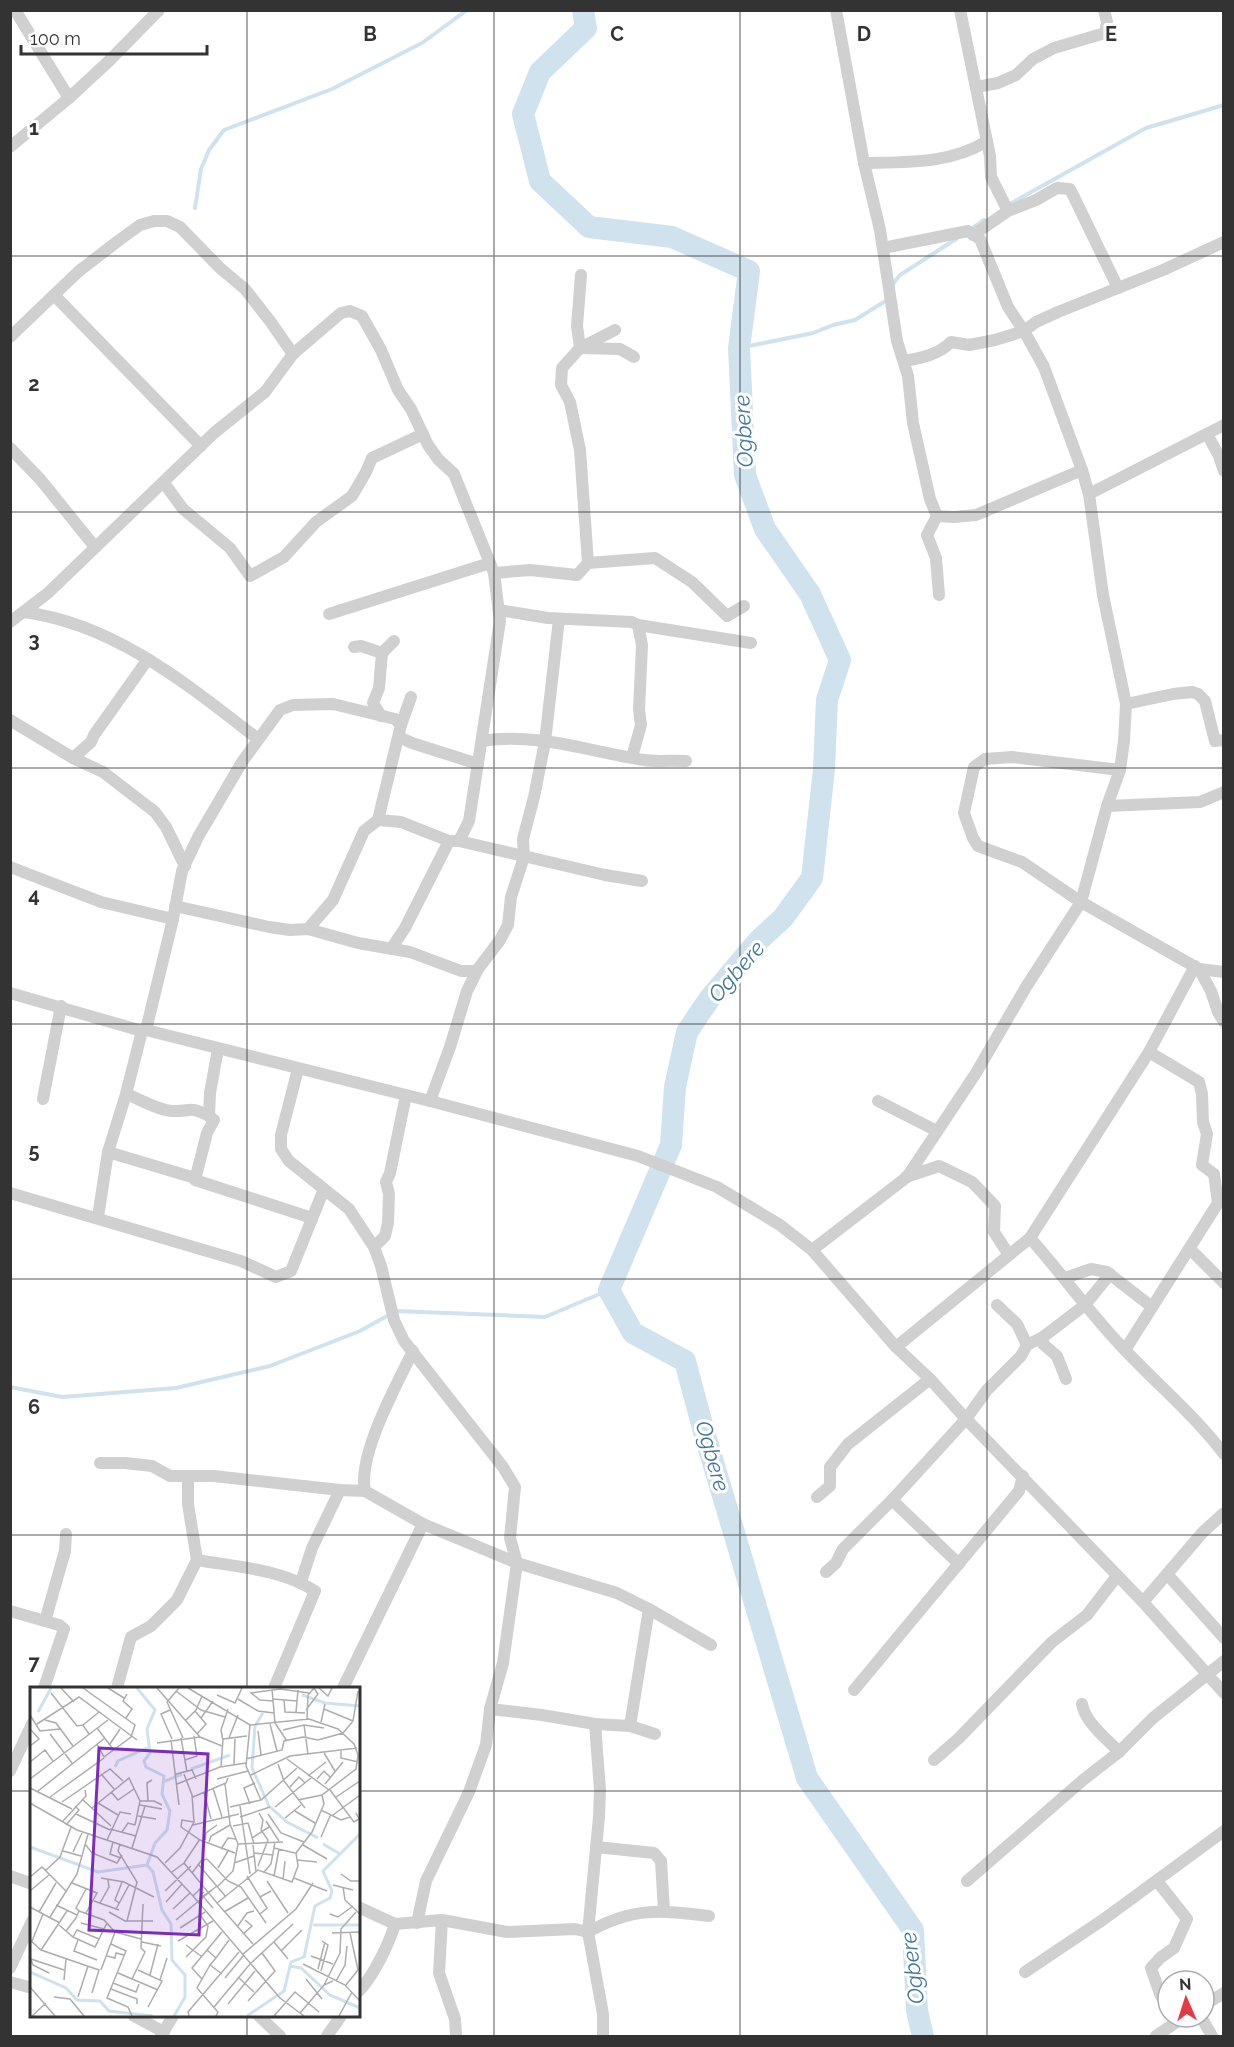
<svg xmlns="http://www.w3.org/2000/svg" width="1234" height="2047" font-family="Raleway,sans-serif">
<rect width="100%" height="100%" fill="#fff"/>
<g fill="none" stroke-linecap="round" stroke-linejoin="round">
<g stroke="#cfe2ee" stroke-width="4">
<path d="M1008,205l138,-77 78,-23"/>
<path d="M195,208l6,-39 8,-19 15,-20 108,-41 90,-46 45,-33"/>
<path d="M970,230l14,-10"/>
<path d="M892,285l8,-10 56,-36"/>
<path d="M739,348l74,-15 20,-8 22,-5 32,-20"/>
<path d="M10,1387l52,10 114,-9 94,-22 90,-35 36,-20 149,6 64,-27"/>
</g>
<path stroke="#cfe2ee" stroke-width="22" d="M583,10l3,18 -46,44 -17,42 17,67 49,46 83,10 77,34 -10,77 6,127 20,54 45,65 30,66 -13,40 -3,69 -12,109 -29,40 -25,23 -48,57 -23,34 -12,55 -4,58 -62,145 24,43 52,28 19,71 103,346 106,152 4,81 6,25"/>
<g stroke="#d0d0d0" stroke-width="12">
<path d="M15,10l54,88 41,-38 49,-50"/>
<path d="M836,10l28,153 16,67 17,111 11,35 5,47 17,76 7,17 -10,19 9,23 3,37"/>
<path d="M960,10l30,146 1,21 17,34"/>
<path d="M976,87l22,-4 18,-8 17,-16 21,-11 51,-15 2,-11 -3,-12"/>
<path d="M10,147l59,-49"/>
<path d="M864,163c42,-1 87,1 123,-22"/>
<path d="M973,235l35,-24 28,-11 21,-12 13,1 3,6 45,93"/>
<path d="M581,275l-4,51 3,22 40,1 14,8"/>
<path d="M54,295l147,151"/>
<path d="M10,337l69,-66 39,-30 22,-16 14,-4h13l13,6 40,41 25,21 25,32 23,33"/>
<path d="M904,361c17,-3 34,-6 47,-19l18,3 26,-5 29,-9 12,-9 22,-10 105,-42 61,-28"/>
<path d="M1207,434l12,22 5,15"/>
<path d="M10,448l30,31 55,68"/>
<path d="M164,483l19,26 47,39 20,28 34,-19 32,-35 36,-26 14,-24 6,-14 51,-24"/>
<path d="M1089,494l135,-69"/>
<path d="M937,516l17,1 22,-2 106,-45"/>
<path d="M588,563l-8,-113 -10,-48 -9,-17 1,-17 18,-20 35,-18"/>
<path d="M494,573l36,-3 47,5 11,-12 67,-5 37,24 35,34 17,-10"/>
<path d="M499,610l49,8 84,4 6,3 113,18"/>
<path d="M24,612c91,12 164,73 234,127"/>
<path d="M329,614l161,-51"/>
<path d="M10,622l38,-29 166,-160 51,-41 28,-38 48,-41 9,-2 12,5 19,34 17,40 13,19 17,36 10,14 16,15 40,99 6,48 -31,200 -10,20"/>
<path d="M354,647l7,-1 21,7"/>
<path d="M1126,704l47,-10 19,-2 6,2 7,7 10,40 9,-1"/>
<path d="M381,716l-8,-13 6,-15 3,-35 12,-12"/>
<path d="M10,720l63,38 30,14 52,40 11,15 19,39"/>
<path d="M399,737l13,6 66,21"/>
<path d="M482,741c54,-9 109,11 162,19 13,2 28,0 42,1"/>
<path d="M632,757l9,-32 -2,-15 3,-65 -4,-20"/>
<path d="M73,758l18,-16 3,-7 54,-76"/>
<path d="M1120,770l-108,-13 -27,2 -11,8 -10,46 9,25 5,8 44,16 59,40 118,67 25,3"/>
<path d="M1107,806l93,-4 24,-10"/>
<path d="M378,820l23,-95 10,-28"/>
<path d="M10,867l91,35 72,17"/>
<path d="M175,906l94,21 21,3 18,-1 50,14 52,9 51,19h16"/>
<path d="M308,929l25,-29 31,-69 14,-11 23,2 48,19h10l146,34 37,6"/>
<path d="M391,949l14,-21 44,-87"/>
<path d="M1199,969l12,22 7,21 6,10"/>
<path d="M10,993l132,38 4,-1 284,71 208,55 79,31 63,38 32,25 84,97 34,32 36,40 177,183 60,-70 21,-19"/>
<path d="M146,1030l27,-111 9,-48 16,-34 44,-75 38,-52 13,-5 40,-1 62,15 6,6"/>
<path d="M218,1049l-8,44 -1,23 5,4 -7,13 -12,47 117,38"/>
<path d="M1149,1052l50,30 3,12 1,28 4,12 -5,31 12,9 4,29"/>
<path d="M298,1069l-17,66v14l8,12 60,48 25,38 7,19 13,54 10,21 99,126 12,20 -5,51 7,25 -14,100 -13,46 -4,36 -17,47 -43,89 -9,42"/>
<path d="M126,1094c14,5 31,16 46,17 20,1 16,-6 37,5"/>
<path d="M43,1099l18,-93"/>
<path d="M430,1101l20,-54 17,-56 11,-22 22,-29 8,-15 3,-28 13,-40 -1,-18 11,-42 11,-55 14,-123"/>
<path d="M878,1101l59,30"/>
<path d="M108,1152l87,26"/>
<path d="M906,1177l33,-11 33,16 23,24 -1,26 15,23"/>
<path d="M10,1193l231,68 35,16 15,-6 33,-82"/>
<path d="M98,1217l10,-65 18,-58 16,-63"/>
<path d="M1030,1238c33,37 61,77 95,112 33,35 70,66 99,104"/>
<path d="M374,1247l11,-11 3,-13 1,-29 -3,-12 4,-9 16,-78"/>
<path d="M1190,1249l34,34"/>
<path d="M812,1250l95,-73 69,-104 50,-86 55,-85 26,-96 13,-36 4,-29 2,-37 -23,-109 -14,-101 -7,-24 -38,-103 -20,-36 -16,-24 -28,-68 -12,-8 -85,17"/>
<path d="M1065,1278l26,-9 16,3 45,35"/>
<path d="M997,1305l20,19 10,21"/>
<path d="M1043,1337v7l14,12 9,23"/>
<path d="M896,1347l134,-109 119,-186 46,-86"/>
<path d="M1125,1350l93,-147 6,-3"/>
<path d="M100,1463h25l27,3 18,10h44l126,14 25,1 58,33 94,39 100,30 32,16 62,36"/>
<path d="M365,1491c-8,-35 32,-107 48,-140"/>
<path d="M817,1497l13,-11v-19l18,-23 82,-65"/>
<path d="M892,1500l67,64"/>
<path d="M197,1560c40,7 84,9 118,31l-41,97"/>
<path d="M826,1572l10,-9 7,-14 49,-49 74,-81 21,-29 34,-34 6,-11 16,-8 42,-32 25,-31"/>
<path d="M1167,1574l57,64"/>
<path d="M301,1582l11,-34 28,-58"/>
<path d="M1143,1602l81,91"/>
<path d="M10,1611l49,14 5,4 -20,59"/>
<path d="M45,1621l20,-70 1,-17"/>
<path d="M117,1688l14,-51 20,-11 26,-26 20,-40 -9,-56v-28"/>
<path d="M343,1688l80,-164"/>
<path d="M854,1690l165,-199 4,-15"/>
<path d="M1082,1704c3,18 24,34 37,48"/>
<path d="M490,1709l52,6 53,9 35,2 25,8"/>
<path d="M595,1724l5,66 -1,27 -11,115 15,82v22"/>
<path d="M630,1726l19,-117"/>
<path d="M934,1760l25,-22 93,-96 35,-27 30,-39"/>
<path d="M10,1771l22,-47"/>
<path d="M596,1847l58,6 7,8 3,50"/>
<path d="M10,1876l22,8"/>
<path d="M967,1881l116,-101 36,-28 34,-34 71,-57"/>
<path d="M1157,1881l30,38 -13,29 -14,10 -9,10 9,26 8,14"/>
<path d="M358,1907l37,17 47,-4 65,12 68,-3 13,3c45,-25 71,-22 121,-16"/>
<path d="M442,1920l-3,53 16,46 1,17"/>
<path d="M10,1968l22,-47"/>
<path d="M1025,1972l79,-53 120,-88"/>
<path d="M10,1982l22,6"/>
<path d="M358,1992c15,-15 31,-48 37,-68"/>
<path d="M1204,2005l20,-12"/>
<path d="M134,2016l30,16"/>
<path d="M259,2016l21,20"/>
<path d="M1201,2017l11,19"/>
<path d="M161,2036l12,-20"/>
<path d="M327,2036l14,-20"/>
<path d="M1156,2036l28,-19"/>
</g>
</g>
<path fill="none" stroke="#333" stroke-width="1.5" stroke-opacity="0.55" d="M247,10v1678M494,10v2026M740,10v2026M987,10v2026M10,256h1214M10,512h1214M10,768h1214M10,1024h1214M10,1279h1214M10,1535h1214M10,1791h22M358,1791h866M247,2016v20"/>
<g text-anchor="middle" stroke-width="6" stroke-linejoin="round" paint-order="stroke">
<g font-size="22" font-style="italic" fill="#3f7597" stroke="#fff">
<text transform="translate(743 431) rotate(-93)" y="8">Ogbere</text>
<text transform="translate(736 971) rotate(-49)" y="8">Ogbere</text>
<text transform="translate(713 1456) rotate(74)" y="8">Ogbere</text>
<text transform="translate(912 1968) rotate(-97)" y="8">Ogbere</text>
</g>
</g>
<g transform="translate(30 1687)">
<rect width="330" height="330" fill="#fff"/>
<path fill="none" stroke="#cfe2ee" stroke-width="3" d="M107,1l18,22 -8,19 3,24 -6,8 2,6 18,9 -2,18 8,17 -3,19 -12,13 -8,22 6,7 9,38 9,14 1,36 13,15v22l-11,19M272,8l23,8 35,3M8,25l13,-24M233,26l-8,13 -3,42 17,38 18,16 31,16M85,80l3,-6 31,-14M161,82l39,-14M133,95l19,-8M293,157l17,10M0,160l68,25 49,-7M283,238h47M260,279l11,2 29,27 30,13M0,285l36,16 11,12 23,1 9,10 44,5M217,329l37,-25 7,-29 13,-5 11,-51 15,-8 2,-7 -9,-20 37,-37"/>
<path fill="none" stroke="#adadad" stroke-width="1.5" d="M31,1l13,14M53,1l52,37 -4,12 -27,20 -7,-13M78,1l16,10M127,1l43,49 22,9M149,1l-12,14 16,36M158,1l62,37 59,-6 29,10 16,15 4,11 -2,14 -34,26 -24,5M289,1l9,8 4,-8M242,2l3,34 12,18M146,4l25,19 24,7M21,6l26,33 6,-1 6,9M187,8l18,8 7,-15M208,12l20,12 16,2M243,12l24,2M254,13l1,12 20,1M243,14l-13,-1 -9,-7 29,-4 29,4M294,22l29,12M140,23l-9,4 11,25M276,23l12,-16 -4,-6M165,24l11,13 -9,10M266,25l2,-22M0,28l10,16 20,-2M96,31l6,-9 -9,-8 4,-7M171,31l12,-17M277,32l1,-24 6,-7M15,33l11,3 17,23M155,34l11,-11 6,-14M291,35l4,-18M7,37l42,-27 58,43M240,37l7,27M53,38l16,-13M220,38l-4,41 15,34M274,38l4,29M67,41l16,21M253,43l21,-5 20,3M228,44l3,24M20,47l22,29M151,51l6,34M199,51l9,-23M141,53l8,65M193,54l-2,-11 7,-21M127,56l43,-6M80,57l10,-15M0,59l9,-7 -8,-9M311,64v7l17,4M294,66l11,18M216,72l36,-9 2,-9 19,-4 15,3 25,-7 10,-12 5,-30M257,72l42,31M155,73l12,-4 -3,-20M0,75l15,-12 8,11M204,77l1,-25M248,77l6,17 21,27M191,79l2,-27 24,-3M146,87l16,-4 4,9M72,88l12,14M221,88l39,-19 67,-8M278,89l18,-14M0,92l78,-59M187,92l31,-8M287,92l7,-8 6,6M147,97l43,-17 26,-4M295,97l18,-22M260,100l9,-10 6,6M0,101l42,21M183,101l9,29M300,103l24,32 5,-3 -3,-6M8,104l67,-53M81,105l7,8 16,-11M174,105l7,27M20,110l54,-39M163,110l33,-14 2,-5M306,110l24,-16M52,112l29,27M110,114h14l8,4M118,114l-1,-18 5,-3M32,115l48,-33 13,12M0,116l47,27 80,27 36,39 10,-10 14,17 41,-33 34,12 6,-16 -2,-13 16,-21 12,-28 -2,-9M68,116l20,12M220,117l-6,-16 11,-5M110,118l22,4M210,119l10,68M200,120l31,-7 36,-32M245,120l36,-29M62,121l37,-30 11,23 -5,24M291,123l20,10 9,-3M265,124l20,12M229,126l4,7 -2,11M46,127l34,16M238,127l13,19 23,9M303,128l27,-20M108,129l18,3M210,130l30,-10M255,131l16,-13M236,134l13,20M32,135l24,-26 -1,-6M164,135l-12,-2 -1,7 19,13 35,13M36,138l13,-15 -4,-4M163,138l46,-11M203,139l15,-3 6,21M80,142l26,7M92,145l6,-9 7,2M291,150l10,-23M222,151l17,-11M77,153l13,-28 11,2M175,153l1,-7 11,-8M83,155l-3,12 11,4M179,155l2,-6 19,-11M55,157l7,9 25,10 5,-8M90,157l-2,7 19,31 -10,39M208,157l45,-2M223,158l3,27M273,158l24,14M102,161l13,-42M244,161l21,5M191,162l7,-11 8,1M33,164l18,5M43,165l9,-19M224,166l19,2M177,172l21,22 13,6 25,36M267,173l20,2M135,176l15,-15 14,-26 -2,-27 -8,-21M154,176l19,23M204,176l20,-7M168,177l28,33M228,179l10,-26 -7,-10M188,181l10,-17M15,184l15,-14 11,-30M142,185l12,-9 16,-24M234,185l7,-8 4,-22M162,186l9,-12 6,-2M311,187l10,7h9M217,189l13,21 11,-6M244,189l5,-27M0,190l12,-10 25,25M71,191l23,4 30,15M264,191l33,13M253,193l2,-19M237,194l21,32M42,196l25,10 -11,20M303,198l20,5M187,200l16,-16 5,-27 -8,-20 -5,-40M313,200l2,13 15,14M0,204l19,-16M135,204l26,-25M174,205l-3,2 12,14M163,209l87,102 24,18M230,210l7,11 -7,6M169,212l18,-13M64,214l25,9M136,215l16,-18M70,216l9,-16 -1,-7M89,216l-4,-3 7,-18M187,216l36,41M26,218l21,10M0,220l30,16M86,222l13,-24M143,222l17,-16M49,224l25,9 11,12 26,7M9,225l17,-29M79,225l16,9h28M194,225l24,-14M300,227l8,3 15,-11M20,230l27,-43 11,-40M146,233l36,-30M51,236l23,6M29,238l14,12 22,10 12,-24M207,240l10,-14 7,-2M150,241l25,-16M36,244l10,-13 3,-7 -3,-3 10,-19M113,246h21M302,246l28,-1M320,246l8,37M213,247l9,-8 -7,-6M43,250l4,-7 22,9M0,253l11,10 58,20 -7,23M48,253l-4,11 23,9M2,254l11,-27M148,254l35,-20M112,255l19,4M244,255l14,17M81,257l15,7 -19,47 21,9 4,9M156,258l15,11M11,263l26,-39M177,263l9,8 13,-18M251,264l21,-21M212,268l54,-46 17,-26M77,269l8,2 1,-5 8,2M281,269l22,8M156,270l20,-20 2,-11 -8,-11M186,271l-6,7 12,9M1,272l33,11M1,273l2,5 16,8M273,277l42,21 15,16M180,278l-13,23 21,24 -2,4M288,282l7,-27M71,283l14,-38M108,283l24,11 -14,26M291,284l7,-26 -6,-4M88,286l40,17M120,288l8,-31M208,290l16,15M195,291l18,-22M102,292l13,-27 -4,-4 2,-44M172,292l-10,-11 30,-36M276,292l16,20M34,293l2,-21M130,293l7,-22M306,294l9,-16 2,-19M83,296l23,9 3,-8M294,298l16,-32 1,-24 15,-17M316,298l12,-15M0,300l25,29M81,302l26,10v5M24,310l16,2 14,17M48,310l10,-31M218,314l27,-30 -13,-18M198,317l27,-33M184,320l36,-43 43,-40M270,326l24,-28 9,-4M2,329l14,-13M159,329l-1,-4 51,-60M244,329l21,-24 24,20M309,329l13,-24"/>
<path fill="#7b2cbf" fill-opacity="0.15" stroke="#7b2cbf" stroke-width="3" d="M69,61l109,6 -9,181 -110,-5z"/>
<rect width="330" height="330" fill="none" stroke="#333" stroke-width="3"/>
</g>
<g font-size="20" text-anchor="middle" font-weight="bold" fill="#333" stroke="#fff" stroke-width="6" stroke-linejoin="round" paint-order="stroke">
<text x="370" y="41">B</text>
<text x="617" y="41">C</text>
<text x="864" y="41">D</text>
<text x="1111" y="41">E</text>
<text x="34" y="135">1</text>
<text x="34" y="391">2</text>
<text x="34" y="647">3</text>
<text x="34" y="902">4</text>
<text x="34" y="1158">5</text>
<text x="34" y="1414">6</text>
<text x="34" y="1670">7</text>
</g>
<rect width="1234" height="2047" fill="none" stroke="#333333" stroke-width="24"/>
<g transform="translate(1186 1999) rotate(357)"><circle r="28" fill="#ffffff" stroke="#adadad" stroke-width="1.5"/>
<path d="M0-4.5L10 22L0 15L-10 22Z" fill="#e63946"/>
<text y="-9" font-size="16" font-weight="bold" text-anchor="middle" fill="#333333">N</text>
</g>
<path d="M21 45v9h186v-9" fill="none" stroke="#333333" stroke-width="3"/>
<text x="30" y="45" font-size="18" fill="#333333" stroke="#ffffff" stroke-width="4.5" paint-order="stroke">100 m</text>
</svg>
